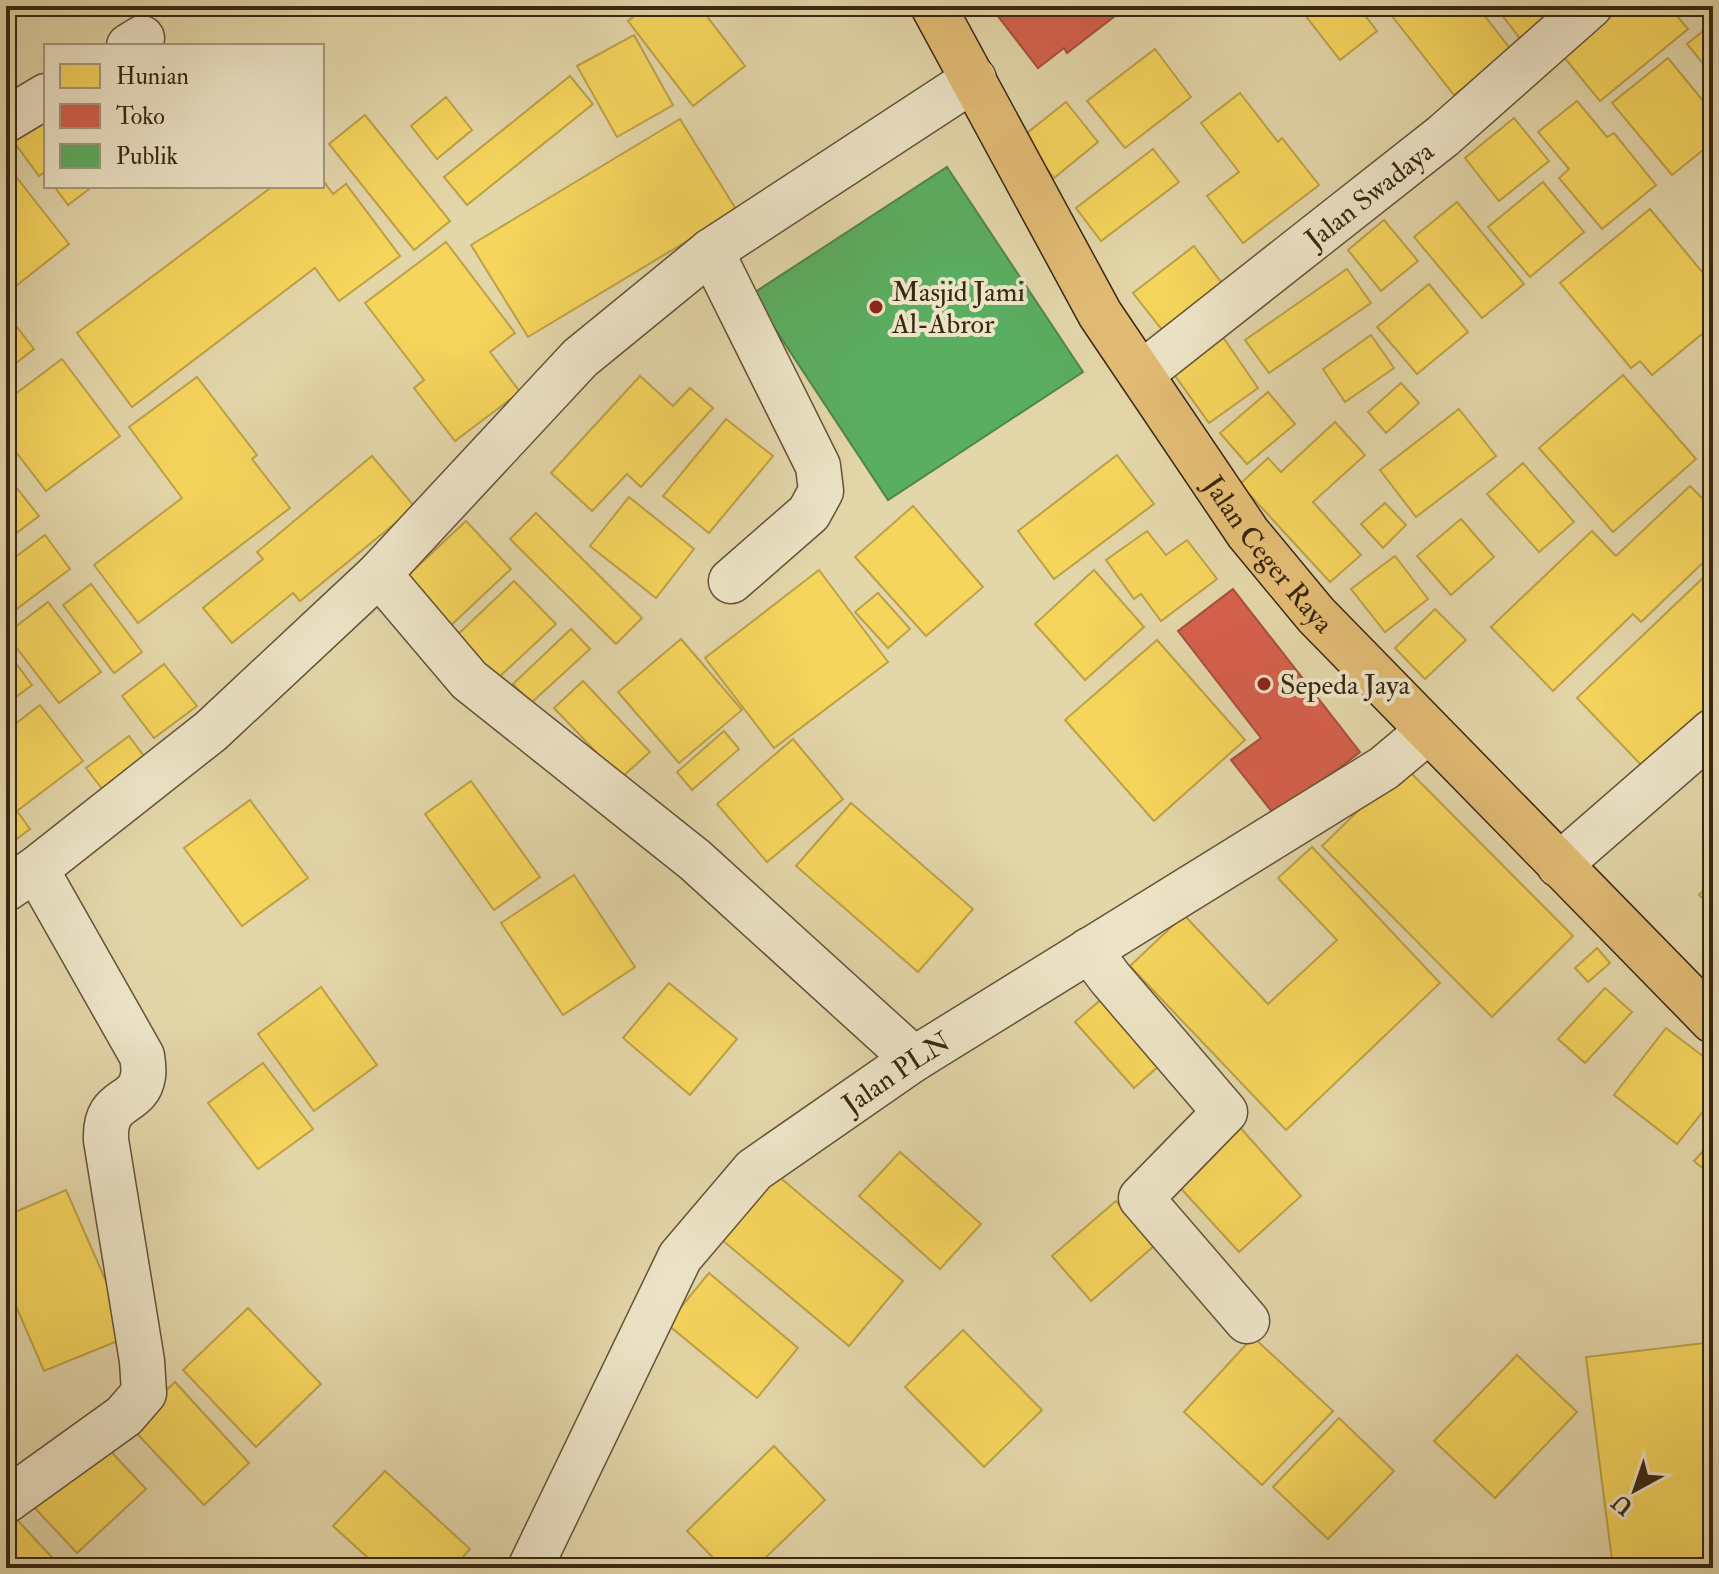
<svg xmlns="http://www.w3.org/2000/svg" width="1719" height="1574" font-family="'IM FELL Double Pica',serif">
<rect width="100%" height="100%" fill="#e3d6a9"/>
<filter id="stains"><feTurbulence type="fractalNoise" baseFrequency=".0025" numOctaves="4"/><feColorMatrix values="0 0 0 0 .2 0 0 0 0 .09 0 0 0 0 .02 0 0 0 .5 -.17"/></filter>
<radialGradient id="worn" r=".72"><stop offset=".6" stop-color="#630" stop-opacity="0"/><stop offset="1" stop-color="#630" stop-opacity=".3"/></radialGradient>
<g fill="#f6d55c" stroke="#bda146" stroke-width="2">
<path d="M647,6h52l46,60 -52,40 -65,-85z"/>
<path d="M818,6h17l-10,8z"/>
<path d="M1298,6h60l19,25 -37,29z"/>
<path d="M1404,6h73l35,45 -58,44 -62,-79z"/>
<path d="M1495,6h72l-42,39z"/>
<path d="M1624,6h45l19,23 -88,72 -37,-45z"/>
<path d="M1713,23v53l-26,-32z"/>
<path d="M634,35l39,70 -56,32 -40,-71z"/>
<path d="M1155,49l36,48 -66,51 -38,-47z"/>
<path d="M1668,58l45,55v29l-41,33 -60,-72z"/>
<path d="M570,76l23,28 -126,101 -23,-28z"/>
<path d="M1240,93l38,49 4,-4 37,47 -76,58 -36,-47 32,-24 -38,-49z"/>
<path d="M446,97l26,33 -35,29 -26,-33z"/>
<path d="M1577,101l30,36 7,-4 42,52 -54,44 -43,-51 10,-9 -31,-37z"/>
<path d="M1066,102l32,40 -44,36 -32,-41z"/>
<path d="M46,105v71l-3,-3 -4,3 -31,-42z"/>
<path d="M365,115l85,106 -36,29 -85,-106z"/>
<path d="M1514,118l35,43 -50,40 -34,-43z"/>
<path d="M680,119l57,92 -209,126 -57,-92z"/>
<path d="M1153,149l26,33 -78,59 -25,-33z"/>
<path d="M6,164l63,80 -63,50z"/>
<path d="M322,179l11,15 13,-10 54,72 -61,45 -24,-33 -183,139 -55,-74 196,-147h49z"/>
<path d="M1543,182l41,50 -54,45 -42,-50z"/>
<path d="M54,186h39l-25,19z"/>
<path d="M1457,202l67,82 -42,34 -68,-81z"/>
<path d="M1650,209l63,76v40l-61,50 -12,-14 -9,7 -71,-85z"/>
<path d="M1384,220l34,41 -37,30 -33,-41z"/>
<path d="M446,242l69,91 -25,19 30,40 -65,49 -41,-53 10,-8 -59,-77z"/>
<path d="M1194,246l33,44 -60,46 -34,-43z"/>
<path d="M1347,269l24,34 -102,70 -24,-33z"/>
<path d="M1429,284l39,48 -51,42 -40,-47z"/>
<path d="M6,313l28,36 -28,22z"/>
<path d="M1216,327l42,61 -49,35 -43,-60z"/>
<path d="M1371,335l23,33 -49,34 -22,-33z"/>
<path d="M62,359l58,77 -74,55 -40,-52v-38z"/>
<path d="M1623,375l73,84 -83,73 -74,-84z"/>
<path d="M640,376l33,30 17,-18 23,20 -72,79 -14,-13 -35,37 -41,-38z"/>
<path d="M197,377l60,78 -5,4 38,49 -152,115 -44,-58 88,-67 -53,-71z"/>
<path d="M1401,383l18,20 -33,30 -18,-21z"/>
<path d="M1268,392l27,32 -48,40 -27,-31z"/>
<path d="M1459,409l37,47 -80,61 -36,-47z"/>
<path d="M726,419l47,37 -64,77 -46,-37z"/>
<path d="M1335,422l30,33 -52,47 48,53 -31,27 -90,-98 28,-26 13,14z"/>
<path d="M1117,455l37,49 -100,75 -36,-48z"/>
<path d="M372,456l43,51 -115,94 -7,-8 -61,50 -29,-35 60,-49 -6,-7z"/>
<path d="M1523,463l51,59 -35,30 -52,-58z"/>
<path d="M8,477l31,39 -33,25v-63z"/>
<path d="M1690,486l23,23v44l-72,69 -8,-8 -80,77 -62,-64 101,-96 24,25z"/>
<path d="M629,497l65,52 -38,49 -66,-52z"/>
<path d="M1385,503l21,22 -23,23 -22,-24z"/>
<path d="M913,506l70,81 -57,49 -71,-79z"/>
<path d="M536,513l106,105 -26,26 -106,-105z"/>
<path d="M1461,519l33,38 -43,38 -34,-39z"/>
<path d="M466,521l45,48 -64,60 -45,-48z"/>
<path d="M1147,531l19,24 21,-15 30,39 -56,42 -20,-27 -7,5 -28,-39z"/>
<path d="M45,535l25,34 -64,48v-53z"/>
<path d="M1395,556l33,43 -43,33 -34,-43z"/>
<path d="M819,570l69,92 -114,86 -69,-90z"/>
<path d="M1094,570l50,57 -59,53 -50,-56z"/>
<path d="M1703,578l10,10v116l-68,65 -68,-71z"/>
<path d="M514,581l42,43 -60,56 -41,-43z"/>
<path d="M91,584l51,68 -28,21 -51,-68z"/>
<path d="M878,593l32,36 -22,19 -33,-36z"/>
<path d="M48,602l53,70 -42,31 -53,-69z"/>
<path d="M1435,609l31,31 -41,39 -30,-31z"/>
<path d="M571,629l19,20 -59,54 -18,-19z"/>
<path d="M681,639l61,71 -63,53 -61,-71z"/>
<path d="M1157,640l88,100 -91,81 -89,-101z"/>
<path d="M6,650l26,35 -20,15 -6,-8z"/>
<path d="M164,664l33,42 -43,32 -32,-42z"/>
<path d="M583,681l67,71 -29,26 -67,-70z"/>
<path d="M40,705l43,56 -66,50 13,18 -24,18v-116z"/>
<path d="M724,731l15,18 -47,41 -15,-18z"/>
<path d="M129,736l23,31 -42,32 -24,-31z"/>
<path d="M793,739l50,60 -76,63 -50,-58z"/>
<path d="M1404,766l169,170 -81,81 -170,-171z"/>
<path d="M471,781l69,96 -46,33 -69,-96z"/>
<path d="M250,800l58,78 -66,48 -58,-78z"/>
<path d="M851,803l122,106 -55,63 -122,-106z"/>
<path d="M1312,847l128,136 -154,147 -156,-164 54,-51 84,89 69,-64 -59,-62z"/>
<path d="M574,875l61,92 -72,48 -62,-92z"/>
<path d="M1713,880v28l-14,-13z"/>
<path d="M1597,948l13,15 -22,19 -13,-14z"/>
<path d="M669,983l68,56 -47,56 -67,-57z"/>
<path d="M321,987l56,78 -63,46 -56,-77z"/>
<path d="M1605,988l27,24 -47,51 -27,-24z"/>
<path d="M1112,990l58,66 -36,32 -59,-66z"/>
<path d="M1666,1028l47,36v35l-36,45 -63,-49z"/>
<path d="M263,1063l50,66 -55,40 -50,-66z"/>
<path d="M1237,1124l64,72 -62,56 -64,-70z"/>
<path d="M1713,1140v37l-19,-16z"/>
<path d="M900,1152l81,72 -41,45 -81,-73z"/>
<path d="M777,1175l126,106 -54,65 -127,-106z"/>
<path d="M66,1190l64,146 -86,35 -38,-88v-67z"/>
<path d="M1116,1201l38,45 -63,55 -39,-45z"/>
<path d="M709,1273l89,75 -41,50 -90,-74z"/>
<path d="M248,1308l73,76 -65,63 -73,-77z"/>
<path d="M963,1330l79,80 -58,57 -79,-80z"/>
<path d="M1253,1337l80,74 -71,74 -78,-73z"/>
<path d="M1713,1342v226h-100l-27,-211z"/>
<path d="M1517,1355l60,57 -82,86 -61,-57z"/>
<path d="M175,1382l74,81 -45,42 -75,-80z"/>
<path d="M1339,1418l55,53 -66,68 -55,-52z"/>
<path d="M102,1442l44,47 -69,64 -45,-48z"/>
<path d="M774,1446l51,54 -70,68h-32l-36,-37z"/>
<path d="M385,1471l85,78 -17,19h-74l-46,-42z"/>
<path d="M6,1508l56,60h-56z"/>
</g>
<g fill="#d6604d" stroke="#a74f3b" stroke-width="2">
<path d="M990,6h138l-61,47 -3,-5 -26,20z"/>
<path d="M1233,589l127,163 -84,65 -45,-57 30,-22 -83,-107z"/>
</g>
<path fill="#5aae61" stroke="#508649" stroke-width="2" d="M947,167l136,205 -195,128 -136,-206z"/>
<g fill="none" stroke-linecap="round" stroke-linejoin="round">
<g stroke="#635337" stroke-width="47">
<g id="minor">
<path d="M129,46l13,-8"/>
<path d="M6,120l40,-24"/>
<path d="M711,251l107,215 3,25 -12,22 -78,68"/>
<path id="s1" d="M1141,374l302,-238 147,-130"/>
<path d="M379,574l90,106 226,180 219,199"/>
<path d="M1559,865l154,-134"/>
<path d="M6,889l30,-20 175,-138 168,-157 201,-216 131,-107 263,-172"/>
<path d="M1089,950l21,28 115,134 -84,86 106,123"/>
<path d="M6,1501l118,-85 20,-23 -2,-32 -36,-221c-2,-46 32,-32 37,-64 1,-6 0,-14 -1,-20l-106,-187"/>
<path id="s2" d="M530,1568l150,-311 74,-87 160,-111 470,-291 44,-37"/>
</g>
</g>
<g stroke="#382711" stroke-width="47">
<g id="major">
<path id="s3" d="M933,6l167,308 148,219 68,82 397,406"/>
</g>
</g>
<use href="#minor" stroke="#ede4c7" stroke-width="44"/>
<use href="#major" stroke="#e2bb74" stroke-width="44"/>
</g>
<g fill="#8f2418" stroke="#ede4c7" stroke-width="3">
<circle cx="876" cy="307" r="8"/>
<circle cx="1264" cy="684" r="8"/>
</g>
<g text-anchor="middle" stroke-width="8" stroke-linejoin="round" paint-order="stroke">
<g font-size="28" fill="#382711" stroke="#ede4c7">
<text dy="10" stroke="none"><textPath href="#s1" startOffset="290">Jalan Swadaya</textPath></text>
<text dy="10" stroke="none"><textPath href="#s3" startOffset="644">Jalan Ceger Raya</textPath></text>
<text dy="10" stroke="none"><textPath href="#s2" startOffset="632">Jalan PLN</textPath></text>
</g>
<g font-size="28" fill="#382711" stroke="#ede4c7" text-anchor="start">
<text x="892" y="301">Masjid Jami<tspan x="892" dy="32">Al-Abror</tspan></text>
<text x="1280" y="694">Sepeda Jaya</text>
</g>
</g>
<rect width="1719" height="1574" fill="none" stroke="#e3d6a9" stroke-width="32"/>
<rect x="8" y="8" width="1703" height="1558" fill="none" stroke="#382711" stroke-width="4"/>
<rect x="16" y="16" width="1687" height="1542" fill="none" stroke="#382711" stroke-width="2"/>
<rect x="44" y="44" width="280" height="144" fill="#ede4c7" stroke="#a5987e" stroke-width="2"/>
<rect x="60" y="64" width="40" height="24" fill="#f6d55c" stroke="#a5987e" stroke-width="2"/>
<text x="116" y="84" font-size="24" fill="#382711">Hunian</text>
<rect x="60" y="104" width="40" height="24" fill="#d6604d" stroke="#a5987e" stroke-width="2"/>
<text x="116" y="124" font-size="24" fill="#382711">Toko</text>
<rect x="60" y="144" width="40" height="24" fill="#5aae61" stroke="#a5987e" stroke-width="2"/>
<text x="116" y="164" font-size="24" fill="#382711">Publik</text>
<g transform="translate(1635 1490) rotate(220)" stroke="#ede4c7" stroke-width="6" paint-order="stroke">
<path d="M0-6L14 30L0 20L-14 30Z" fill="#382711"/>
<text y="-12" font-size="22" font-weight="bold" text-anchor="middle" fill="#382711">U</text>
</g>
<rect width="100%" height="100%" filter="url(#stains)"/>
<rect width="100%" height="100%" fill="url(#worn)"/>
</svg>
